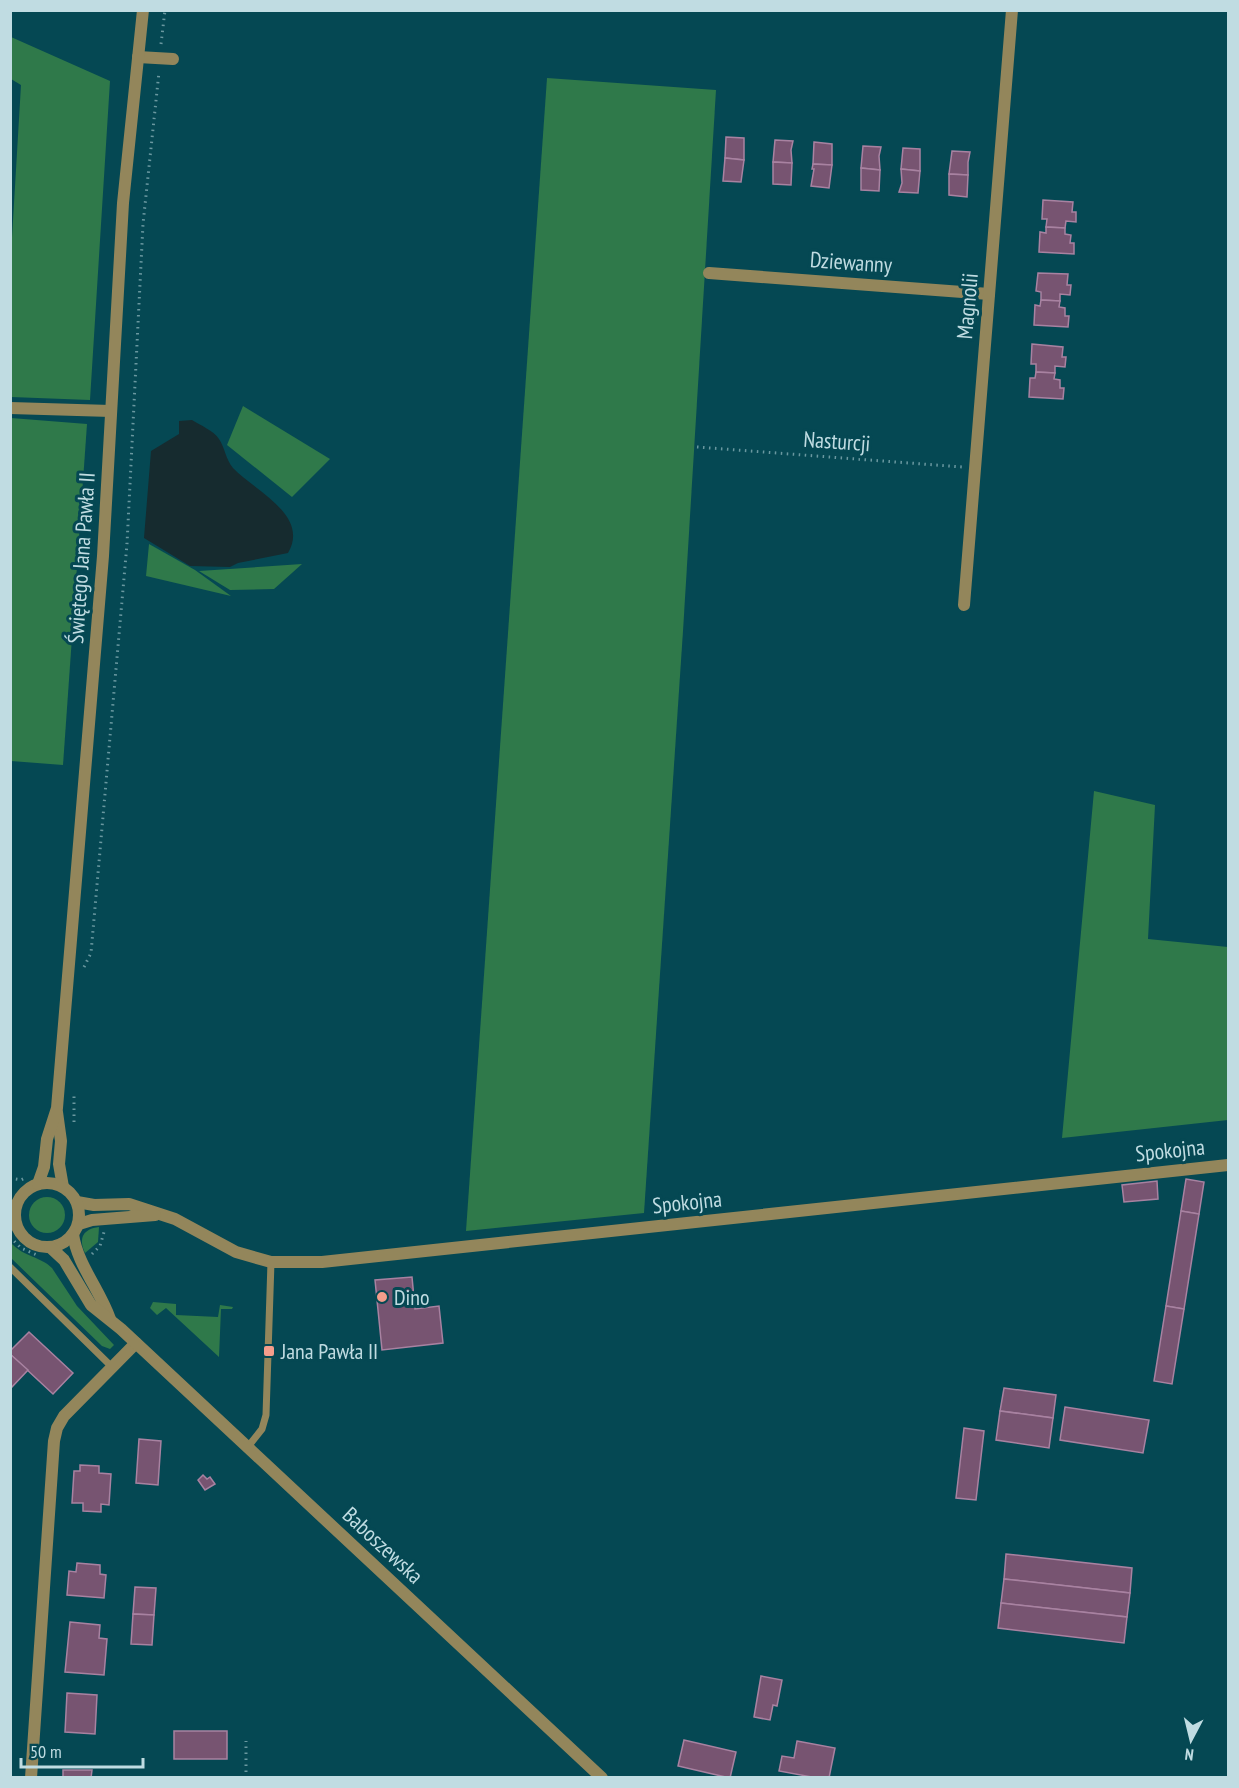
<svg xmlns="http://www.w3.org/2000/svg" width="1239" height="1788" font-family="'PT Sans Narrow',sans-serif">
<rect width="100%" height="100%" fill="#054853"/>
<g fill="#2f794a">
<path d="M11,37l99,44 -20,319 -79,-3v-143l10,-169 -10,-6z"/>
<path d="M547,78l169,12 -33,541 -39,582 -178,18z"/>
<path d="M243,406l87,53 -38,38 -65,-52z"/>
<path d="M11,418l76,6 -24,341 -52,-4z"/>
<path d="M149,544l46,26 36,26 -85,-20z"/>
<path d="M302,564l-28,25 -44,1 -31,-19z"/>
<path d="M1094,791l61,14 -7,134 80,8v173l-166,18z"/>
<circle cx="47" cy="1215" r="18"/>
<path d="M99,1227l-1,15 -13,11c-7,-15 -2,-24 14,-26z"/>
<path d="M10,1242c15,16 30,14 42,26l25,38 37,39 -4,4 -8,-3 -91,-88z"/>
<path d="M153,1302l23,2v11l42,2 2,-12 13,2 -1,2h-11l-2,48 -53,-49 -9,7 -7,-7z"/>
</g>
<path fill="#162b2f" d="M192,420c8,5 22,11 27,19 6,9 7,21 14,29 22,23 77,47 55,85l-50,10 -8,4 -40,-1 -46,-28 7,-87 28,-17v-13z"/>
<g fill="#775471" stroke="#a882a1" stroke-width="1.5">
<path d="M726,137l18,1v22l-19,-2z"/>
<path d="M775,140l18,1 -2,9 1,13 -19,-1z"/>
<path d="M814,142l18,2v21l-19,-1z"/>
<path d="M863,146l18,1 -2,9 1,14 -19,-2z"/>
<path d="M903,148l17,1v22l-19,-2z"/>
<path d="M952,151l18,1 -2,10v13l-19,-1z"/>
<path d="M725,158l19,2 -3,22 -18,-1z"/>
<path d="M773,162l19,1 -1,22 -18,-1z"/>
<path d="M813,164l19,1 -3,23 -18,-2 3,-17h-2z"/>
<path d="M861,168l19,2 -1,21 -18,-1z"/>
<path d="M901,169l19,2 -2,22 -19,-1 3,-9z"/>
<path d="M949,174l19,1 -1,22 -18,-2z"/>
<path d="M1043,200l30,2 -1,10h4v10l-10,-1 -1,7 -19,-1 1,-8h-5z"/>
<path d="M1046,227l19,1v6l6,1 -1,8h4v11l-35,-2 1,-20 6,1z"/>
<path d="M1038,273l30,1 -1,11h4l-1,10 -10,-1v7l-19,-1v-8l-5,-1z"/>
<path d="M1041,300l19,1 -1,6 6,1v8h4l-1,11 -34,-2 1,-20 5,1z"/>
<path d="M1032,344l31,3 -1,10h4l-1,10 -10,-1v7l-19,-1v-8h-5z"/>
<path d="M1036,372l19,1 -1,6 6,1v8h4l-1,11 -34,-2 1,-19h5z"/>
<path d="M1186,1179l18,3 -5,32 -18,-3z"/>
<path d="M1157,1181l1,18 -34,3 -2,-17z"/>
<path d="M1181,1211l18,3 -15,95 -18,-3z"/>
<path d="M412,1277l3,32 24,-3 4,37 -61,7 -7,-70z"/>
<path d="M1166,1306l18,3 -12,75 -18,-3z"/>
<path d="M29,1332l44,41 -20,21 -43,-40v-3z"/>
<path d="M10,1354l18,16 -18,19z"/>
<path d="M1004,1388l52,7 -3,23 -53,-7z"/>
<path d="M1065,1407l84,13 -6,33 -83,-13z"/>
<path d="M1000,1411l53,7 -4,30 -53,-8z"/>
<path d="M964,1428l20,3 -8,69 -20,-2z"/>
<path d="M139,1439l22,2 -3,44 -22,-2z"/>
<path d="M80,1465l19,1v7l12,1 -2,31 -8,-1v8l-18,-1v-8h-11l2,-32h6z"/>
<path d="M203,1475l4,4 3,-2 5,7 -10,6 -7,-10z"/>
<path d="M1006,1554l126,14 -2,25 -126,-14z"/>
<path d="M77,1563l23,2v9l6,1 -2,23 -37,-3 2,-24 7,1z"/>
<path d="M1004,1579l126,14 -3,24 -126,-14z"/>
<path d="M135,1587l21,1 -2,27 -21,-1z"/>
<path d="M1001,1603l126,14 -3,26 -126,-15z"/>
<path d="M133,1614l21,1 -2,30 -21,-1z"/>
<path d="M70,1622l30,3 -1,13 8,1 -3,36 -39,-3z"/>
<path d="M761,1676l21,4 -5,26 -4,-1 -3,15 -16,-3z"/>
<path d="M67,1693l30,2 -2,39 -30,-2z"/>
<rect x="174" y="1731" width="53" height="28"/>
<path d="M684,1740l52,12 -6,26 -52,-12z"/>
<path d="M797,1741l38,7 -6,30h-12l-38,-7 3,-15 12,2z"/>
<path d="M63,1770h29l-1,8h-28z"/>
</g>
<g fill="none" stroke-linecap="round" stroke-linejoin="round">
<g stroke="#6a98a0" stroke-width="3" stroke-dasharray="1.5 4.5" stroke-linecap="butt">
<path d="M161,44l4,-34"/>
<path d="M697,447l265,20"/>
<path d="M84,967l7,-14 36,-409 16,-320 16,-152"/>
<path d="M74,1122v-29"/>
<path d="M10,1178l11,2 4,-2"/>
<path d="M10,1237l11,11 18,8"/>
<path d="M92,1254l8,-8 4,-14"/>
<path d="M246,1778v-37"/>
</g>
<g stroke="#93865b" stroke-width="7">
<path d="M10,1267l102,100"/>
<path d="M247,1448l15,-19 4,-14 5,-153"/>
</g>
<g stroke="#93865b" stroke-width="12">
<path d="M138,57l35,2"/>
<path d="M709,273l280,21"/>
<path d="M10,408l101,3"/>
<path d="M964,605l48,-595"/>
<path d="M77,1202l17,3 35,-1 46,15 61,33 35,10h51l906,-97"/>
<path d="M79,1224l13,-4 63,-5"/>
<path d="M31,1778l23,-337 3,-13 7,-12 72,-73"/>
</g>
<g stroke="#93865b" stroke-width="12">
<path d="M57,1112l4,29 -2,23 4,23"/>
<circle cx="47" cy="1215" r="32"/>
<path d="M38,1184l6,-17 3,-28 10,-31 46,-552 20,-353 20,-193"/>
<path d="M73,1234c4,30 27,56 37,85"/>
<path d="M50,1247l14,13 27,45 30,24 481,449"/>
</g>
</g>
<g fill="#f49d8b" stroke="#054853" stroke-width="2">
<circle cx="382" cy="1297" r="6"/>
<rect x="263" y="1345" width="12" height="12" rx="3"/>
</g>
<g text-anchor="middle" stroke-width="6" stroke-linejoin="round" paint-order="stroke">
<g font-size="22" fill="#c0dce2" stroke="#054853">
<text transform="translate(851 262) rotate(4)" y="8">Dziewanny</text>
<text transform="translate(967 306) rotate(-85)" y="8">Magnolii</text>
<text transform="translate(837 441) rotate(4)" y="8">Nasturcji</text>
<text transform="translate(81 558) rotate(-86)" y="8">Świętego Jana Pawła II</text>
<text transform="translate(1170 1150) rotate(-6)" y="8">Spokojna</text>
<text transform="translate(687 1202) rotate(-6)" y="8">Spokojna</text>
<text transform="translate(383 1545) rotate(43)" y="8">Baboszewska</text>
</g>
<g font-size="22" fill="#c0dce2" stroke="#054853" text-anchor="start">
<text x="394" y="1305">Dino</text>
<text x="281" y="1359">Jana Pawła II</text>
</g>
</g>
<rect width="1239" height="1788" fill="none" stroke="#c0dce2" stroke-width="24"/>
<g transform="translate(1191 1740) rotate(187)" stroke="#054853" stroke-width="4.5" paint-order="stroke">
<path d="M0-4.5L10 22L0 15L-10 22Z" fill="#c0dce2"/>
<text y="-9" font-size="16" font-weight="bold" text-anchor="middle" fill="#c0dce2">N</text>
</g>
<path d="M21 1758v9h122v-9" fill="none" stroke="#c0dce2" stroke-width="3"/>
<text x="30" y="1758" font-size="18" fill="#c0dce2" stroke="#054853" stroke-width="4.5" paint-order="stroke">50 m</text>
</svg>
